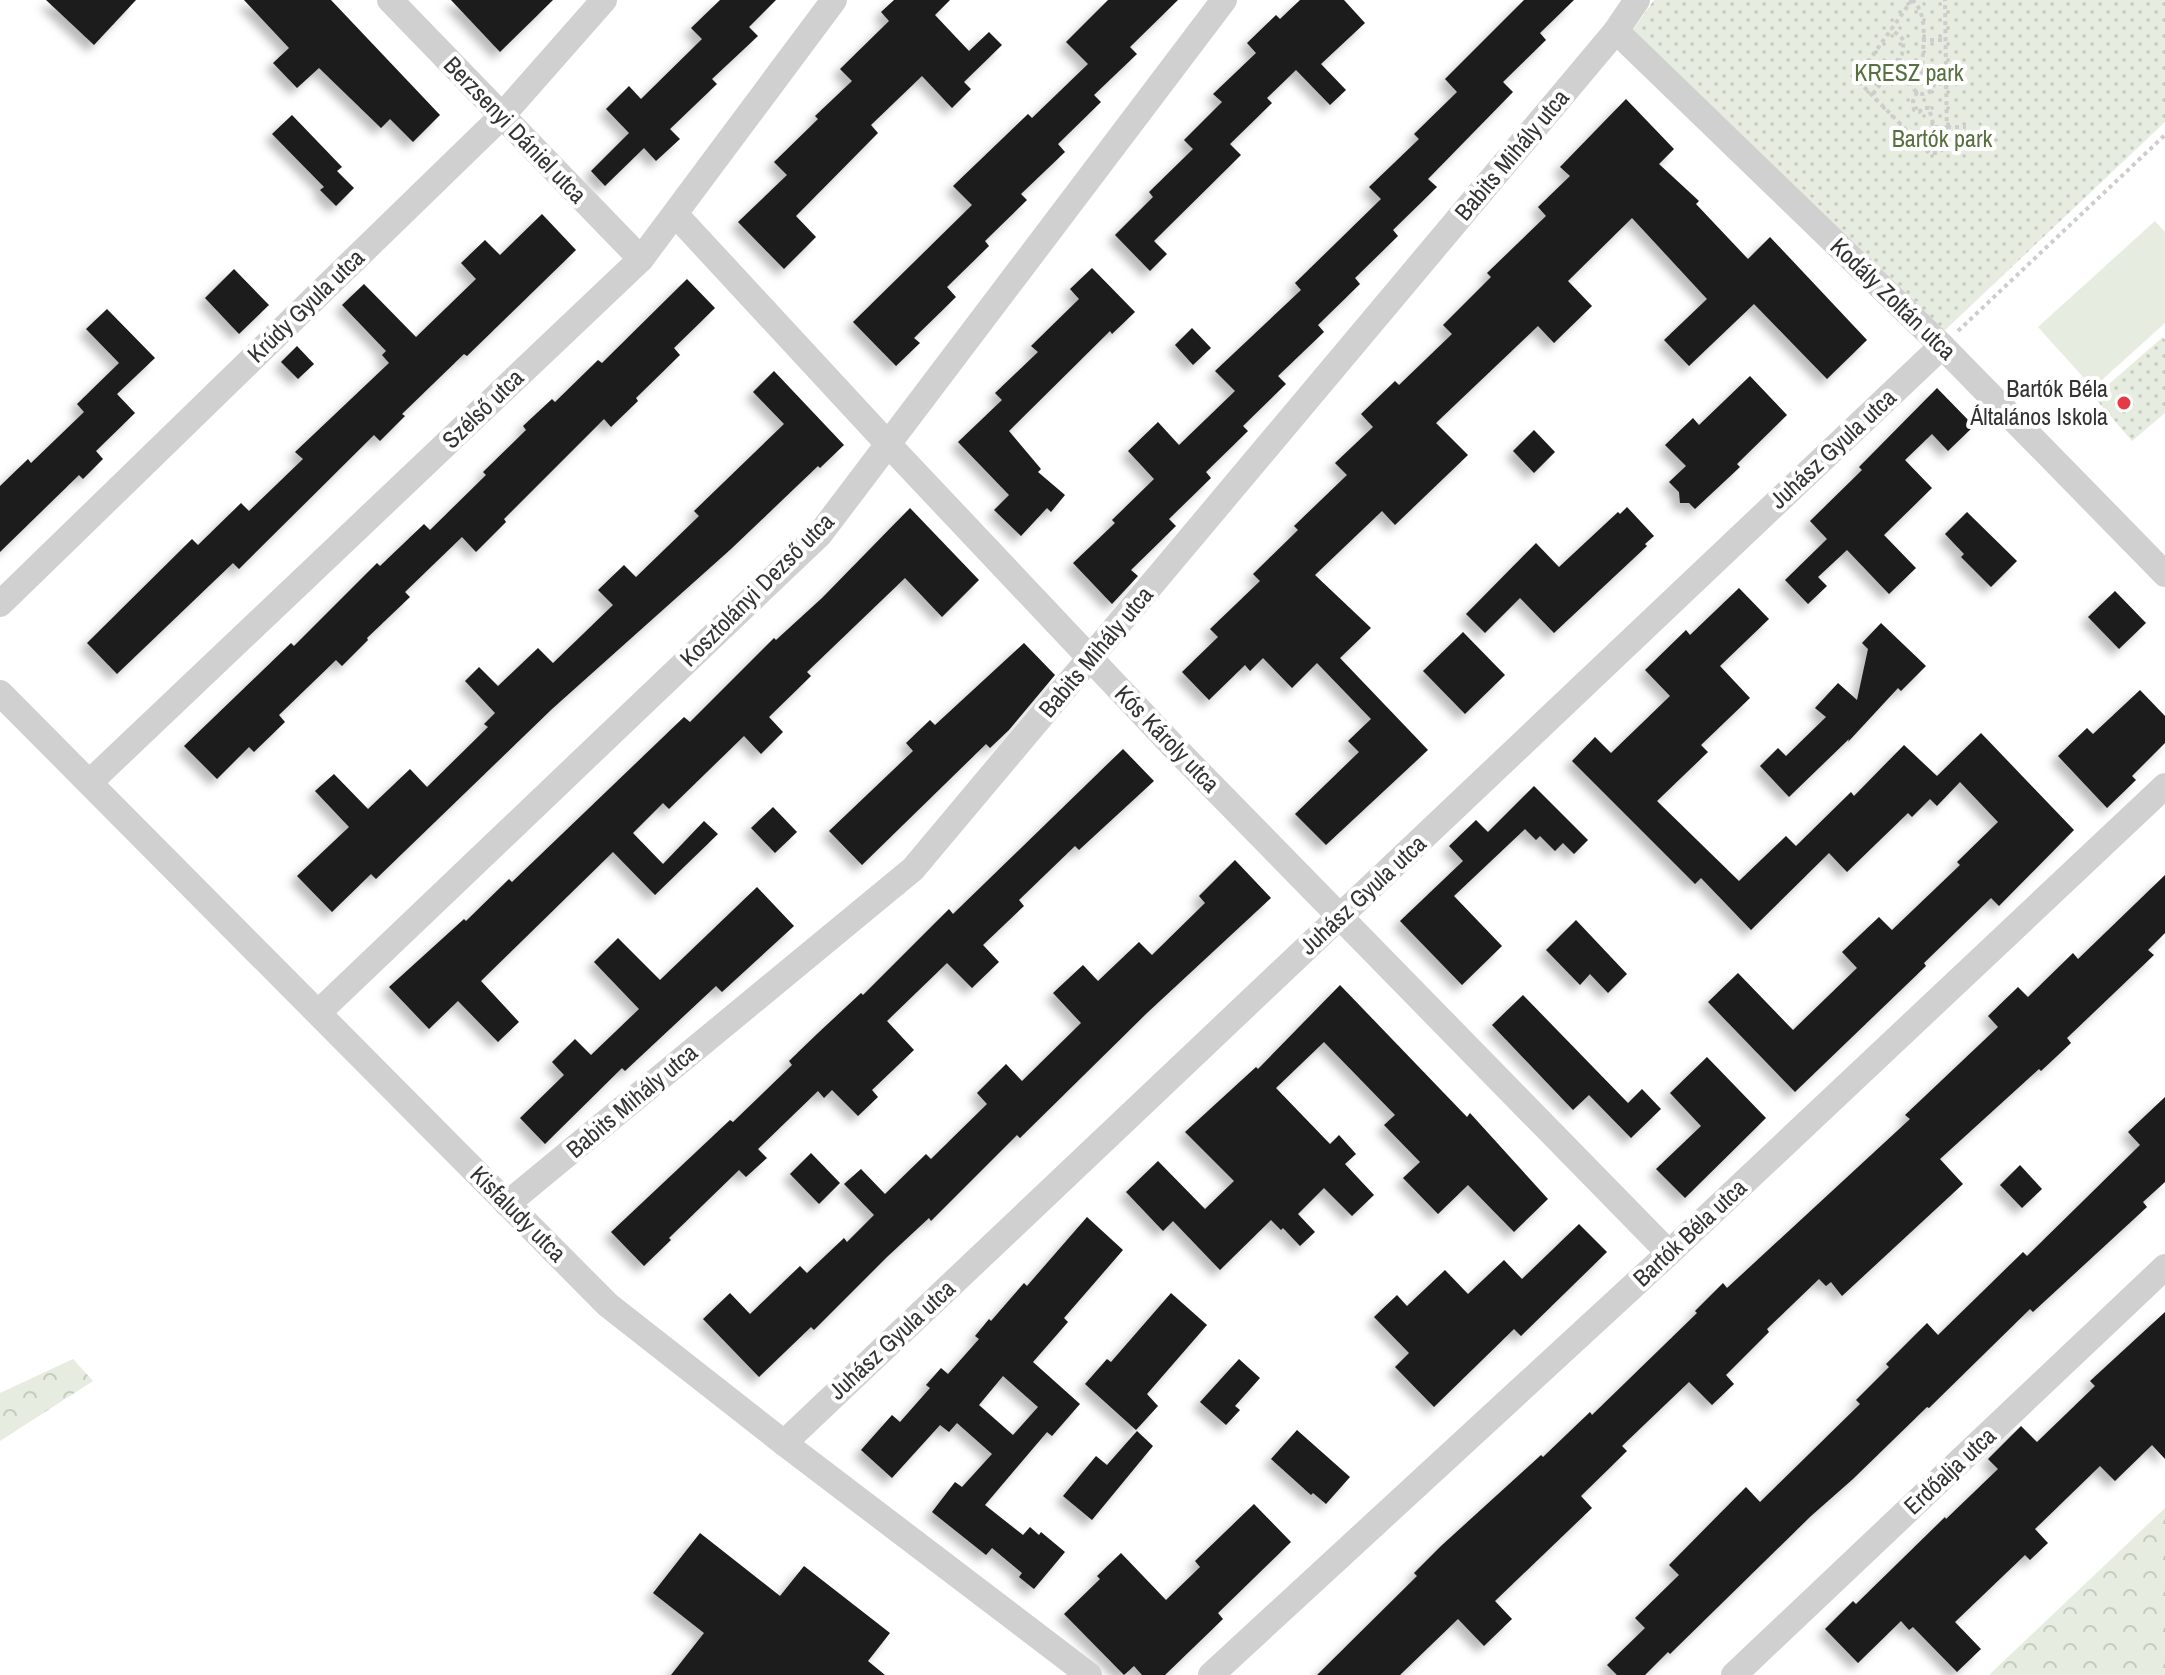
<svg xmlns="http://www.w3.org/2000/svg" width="2165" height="1675" font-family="'Archivo Narrow',sans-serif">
<defs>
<pattern id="forest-crowns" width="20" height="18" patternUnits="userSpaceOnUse" patternTransform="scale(2)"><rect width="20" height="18" fill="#e6ecdf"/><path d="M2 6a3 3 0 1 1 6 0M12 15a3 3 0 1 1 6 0" fill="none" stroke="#c6cbc0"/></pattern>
<pattern id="park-dots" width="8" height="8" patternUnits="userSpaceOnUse" patternTransform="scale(2)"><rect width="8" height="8" fill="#e6ecdf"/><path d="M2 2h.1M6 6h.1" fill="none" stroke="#c6cbc0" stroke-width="1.8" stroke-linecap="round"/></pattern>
<filter id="shadow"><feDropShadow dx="-7" dy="7" stdDeviation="4" flood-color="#0004"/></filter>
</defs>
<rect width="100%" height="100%" fill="#fff"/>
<path fill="#e6ecdf" d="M2155,221l10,11v91l-72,65 -55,-61z"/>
<g fill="url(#forest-crowns)">
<path d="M73,1359l20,22 -93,60v-48z"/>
<path d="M2165,1508v167h-176z"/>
</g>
<g fill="url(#park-dots)">
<path d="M1654,0h511v122l-223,211 -310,-302z"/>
<path d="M2163,337l2,3v73l-33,28 -38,-44z"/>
</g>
<g fill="#1a1a1a" fill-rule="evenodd" filter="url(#shadow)">
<path d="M46,0h90l-42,45z"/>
<path d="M244,0h87l109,115 -27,27 -23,-23 -9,9 -62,-60 -22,20 -24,-25 16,-15z"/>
<path d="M451,0h102l-53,52z"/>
<path d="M720,0h56l-27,27 9,9 -46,43 5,5 -47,45 10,10 -24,22 -12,-13 -39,38 -14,-15 38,-38 -23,-24 23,-23 12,13 61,-60 -11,-11z"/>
<path d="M894,0h56l-15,15 34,36 20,-19 13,13 -38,37 7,7 -19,19 -30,-32 -51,49 7,8 -82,83 20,21 -32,32 -46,-47 49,-47 -13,-13 44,-43 -3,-3 37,-35 -12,-12 49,-48 -8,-9z"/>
<path d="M1108,0h70l-48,47 7,7 -43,41 7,7 -43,42 7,8 -44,42 6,6 -42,41 4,5 -42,41 9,10 -42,41 6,5 -24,23 -43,-44 119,-117 -19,-19 75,-72 4,4 56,-54 -22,-22z"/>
<path d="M1300,0h44l21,23 -44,41 25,26 -16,15 -34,-35 -29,28 5,5 -42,41 11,11 -87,86 13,13 -17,17 -35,-36 38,-38 -4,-5 44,-43 -9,-9 38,-38 -9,-8 43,-41 -9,-10 29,-28 4,4z"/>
<path d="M1524,0h50l-34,33 6,7 -43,42 10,10 -85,87 9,8 -44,43 5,6 -43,42 5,6 -42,41 6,7 -46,44 8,8 -43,42 5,5 -42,41 5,6 -42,41 7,7 -45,44 7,6 -26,28 -39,-41 42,-40 -3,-3 42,-41 -26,-28 30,-29 21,23 56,-54 -20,-20 86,-81 -6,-7 86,-84 -12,-12 50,-48 -5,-5 43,-42 -12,-13z"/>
<path d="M1626,99l48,50 -15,15 40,37 -3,3 52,55 22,-22 97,103 -40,39 -73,-75 -65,62 -25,-26 43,-41 -75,-81 -64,63 24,25 -38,37 -16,-17 -102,97 32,32 -73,70 -13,-14 -67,64 56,53 -31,30 88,92 -102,95 -31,-31 64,-62 -11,-11 23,-22 -54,-56 -25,25 -29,-30 -13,13 -5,-6 -36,35 -27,-28 36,-35 -8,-8 50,-48 -7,-7 45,-44 -4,-4 53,-51 -12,-12 38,-36 -12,-13 34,-33 4,4 53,-51 -9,-9 48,-48 -4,-4 59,-57 -8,-9 32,-31 -10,-9z"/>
<path d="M292,115l50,52 -5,4 17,17 -18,18 -16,-16 4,-3 -52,-53z"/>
<path d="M542,214l34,36 -109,106 -3,-2 -62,60 3,2 -25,25 -6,-6 -135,134 -6,-6 -116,111 -30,-31 105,-104 6,6 43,-42 8,8 54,-52 -8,-7 94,-89 -7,-8 4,-4 -44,-46 22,-21 52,53 60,-58 -15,-16 24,-23 15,15z"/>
<path d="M1092,268l43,44 -23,22 -2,-3 -101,100 32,38 -3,3 27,23 -14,17 -4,-4 -26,28 -27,-26 15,-15 -51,-53 44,-42 -7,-7 43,-41 -7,-6 48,-47 -9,-10z"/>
<path d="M234,269l35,36 -30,29 -34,-36z"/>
<path d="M687,279l28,29 -41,40 6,7 -44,43 2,3 -27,26 -7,-8 -100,100 2,3 -30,30 -14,-15 -57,55 5,5 -43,41 1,2 -26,26 -6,-6 -57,55 6,7 -31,30 -5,-5 -32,32 -33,-33 107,-103 3,3 83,-83 3,3 44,-42 6,6 56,-55 -3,-3 43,-42 -3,-4 29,-27 3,3 43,-42 4,3z"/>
<path d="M107,309l48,49 -38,36 18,19 -39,38 7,8 -20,20 -4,-4 -79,77v-66l28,-27 3,4 53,-51 -7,-8 42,-41 -33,-34z"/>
<path d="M1192,328l19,20 -18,17 -18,-20z"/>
<path d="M297,346l17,18 -16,15 -17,-17z"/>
<path d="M774,371l70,74 -24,23 -2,-2 -87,83 -179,160 -176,170 -5,-5 -39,38 -35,-36 52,-49 -34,-36 19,-17 34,35 42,-40 17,18 61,-60 -4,-3 11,-11 -30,-32 14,-14 19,19 40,-38 15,15 60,-58 -15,-15 26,-25 12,12 63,-61 -5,-5 90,-87 -31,-32z"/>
<path d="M1750,376l37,39 -50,49 3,3 -45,42 -6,-6h-9l-1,-11 -10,-10 17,-16 -21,-21 28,-27 6,7z"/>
<path d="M1937,388l37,38 -26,25 -16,-17 -27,26 27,28 -48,47 32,33 -27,26 -42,-44 -29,27 9,9 -19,18 -23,-24 42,-41 -17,-18 52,-51 -3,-3z"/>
<path d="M1534,430l21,22 -21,21 -21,-22z"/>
<path d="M1627,507l27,29 -9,8 2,2 -93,87 -34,-35 -35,35 -19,-19 70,-71 23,24 59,-55 2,2z"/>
<path d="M910,508l69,72 -37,37 -37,-39 -98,94 4,4 -42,41 14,15 -22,22 -17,-18 -75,73 -6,-6 -30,30 30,31 41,-43 14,13 -63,61 -42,-43 -132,129 38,41 -21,20 -40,-41 -29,28 -40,-42 75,-68 2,2 43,-42 3,3 172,-165 6,5 84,-84 2,2 46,-42z"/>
<path d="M1967,512l50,49 -26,26 -30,-30 3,-3 -19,-20z"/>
<path d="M1739,588l30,31 -49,47 30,32 -49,47 7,7 -51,49 82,80 47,-45 10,10 55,-54 3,4 50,-51 33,31 44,-43 93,97 -75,76 -8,-8 -67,65 2,3 -131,126 -87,-90 30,-29 55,57 64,-62 -15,-16 37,-35 13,13 68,-65 -3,-3 41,-40 -38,-40 -23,24 -7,-7 -18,18 -4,-4 -61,59 -18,-19 -78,77 -50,-52 -6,6 -123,-123 23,-24 16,16 59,-57 -25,-26 41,-40 4,5z"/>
<path d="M2115,591l31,32 -27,26 -31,-32z"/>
<path d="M1881,623l45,43 -25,25 -3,-3 -50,54 1,-3 -60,58 -29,-31 18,-18 8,8 40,-39 -11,-9 23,-25 19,17 11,-51 -6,-6z"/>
<path d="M1463,632l42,43 -40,39 -42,-43z"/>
<path d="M1024,643l31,32 -46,55 -19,18 -4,-4 -124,121 -33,-34 84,-80 -7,-8 24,-23 5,5z"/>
<path d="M2140,690l25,26v27l-33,33 4,4 -29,28 -49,-52 29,-28 6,6z"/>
<path d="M1123,749l31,32 -75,69 -4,-4 -56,54 5,6 -41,39 16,17 -27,26 -25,-25 -60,58 27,29 -42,40 6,7 -20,19 -26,-26 -8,8 -6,-7 -60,58 9,9 -21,19 -7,-7 -70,68 2,2 -27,26 -33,-34 119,-112 3,2 59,-57 -3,-4 28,-27 44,-41 2,2 86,-86 4,5z"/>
<path d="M1534,786l54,54 -14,14 -11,-11 -8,8 -15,-15 -4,4 -11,-11 -71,67 48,50 -40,39 -62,-64 63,-60 -14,-15 27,-26 12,12z"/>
<path d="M773,807l24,25 -22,21 -24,-25z"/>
<path d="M1235,860l36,38 -124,115 -127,125 -3,-3 -86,86 -2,-3 -42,39 -73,73 -3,-3 -52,50 -56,-58 27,-26 20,21 50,-48 7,7 37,-35 3,4 27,-27 -30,-31 17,-15 24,25 41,-40 5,5 56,-55 -10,-11 29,-29 16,17 59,-58 -28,-30 30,-28 15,16 41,-39 13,13 53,-52 -6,-7z"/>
<path d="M2165,875v58l-17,17 6,5 -87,83 4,5 -30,28 -2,-2 -99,90 23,25 -121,112 -11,-14 -5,4 -7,-7 -52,50 2,3 -43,43 8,9 -22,21 -23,-23 -67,64 5,5 -46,45 11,12 -97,93 17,18 -28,27 -26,-27 -58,56h-83l100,-99 -3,-3 27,-27 100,-91 2,2 47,-45 2,3 105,-102 -2,-2 28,-28 4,5 183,-169 -5,-4 93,-88 -10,-11 30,-29 10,10 45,-44 5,6z"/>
<path d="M757,887l37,39 -72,66 -6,-6 -91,85 -3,-3 -77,76 -25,-26 44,-43 -12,-13 23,-23 16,16 48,-46 -45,-47 24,-24 42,42z"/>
<path d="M1576,920l51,54 -19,19 -18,-19 -10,11 -34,-35z"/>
<path d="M1340,985l127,132 3,-4 78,86 -34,33 -46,-47 -30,29 -35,-36 17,-16 -36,-37 11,-10 -71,-73 -48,46 54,56 9,-9 17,19 -11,10 29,31 -22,21 -28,-28 -26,26 17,18 -15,14 -17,-18 -2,2 -10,-10 -51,50 -47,-49 -10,10 -37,-39 32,-31 47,48 29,-28 -49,-49 71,-65 2,2z"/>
<path d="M1523,995l105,108 14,-14 19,20 -30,29 -42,-43 -16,15 -81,-85z"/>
<path d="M1707,1057l59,61 -81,80 -29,-29 45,-43 -31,-33z"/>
<path d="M2165,1097v85l-22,20 4,5 -114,105 -3,-3 -101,99 -2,-1 -74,72 -42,37 -141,138 -2,-2 -23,23h-28l-10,-10 38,-37 -10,-10 44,-43 -10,-10 77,-78 14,15 100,-98 -4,-4 33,-33 -3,-3 41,-41 11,12 85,-83 4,4 113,-111 -12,-13z"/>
<path d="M811,1153l29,30 -21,21 -29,-30z"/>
<path d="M2020,1165l22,24 -20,19 -22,-23z"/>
<path d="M1087,1217l36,33 -59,68 4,4 -35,40 47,42 -28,32 -5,-4 -62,73 38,30 7,-8 9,8 2,-3 24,20 -31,37 -15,-12 3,-4 -30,-25 -6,7 -54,-43 23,-30 7,5 30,-33 -35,-31 -8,9 -9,-7 -48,53 -31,-28 31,-35 8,7 30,-34 -4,-3 15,-17 7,6 31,-35 -4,-3 14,-17 2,2 33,-38 3,3zM1003,1376l35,31 -25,28 -34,-30z"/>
<path d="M1579,1224l28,28 -86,84 -7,-7 -80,78 -39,-40 14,-14 -35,-36 23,-22 10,11 38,-36 23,24 36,-34 18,19z"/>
<path d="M1171,1293l36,32 -60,69 11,12 -22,24 -51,-46 22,-25 4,3z"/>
<path d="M2165,1312v147l-13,-14 -37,36 -15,-15 -65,63 13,14 -18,17 -5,-5 -70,67 26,27 -24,23 -44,-45 -4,3 -8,-9 -43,42 -33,-34 28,-28 3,3 89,-87 1,2 52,-50 -10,-10 33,-33 16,16 58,-56 -5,-5z"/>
<path d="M1239,1359l21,19 -25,28 5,4 -14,15 -26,-23z"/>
<path d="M1297,1430l53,47 -24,27 -13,-11 -2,2 -40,-36z"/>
<path d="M1137,1431l16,15 -61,74 -29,-24 33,-40 11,9z"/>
<path d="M1254,1504l37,38 -73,71 5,6 -58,56h-23l-8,-9 -10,9 -60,-61 36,-35 -3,-3 24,-23 45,47 34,-33 -5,-6z"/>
<path d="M700,1533l80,63 24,-30 86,67 -22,28 17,14h-214l33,-42 -51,-40z"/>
</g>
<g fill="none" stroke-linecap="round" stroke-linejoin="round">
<g stroke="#cdcdcd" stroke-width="4" stroke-dasharray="4 4" stroke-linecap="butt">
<path d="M1912,0l-51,72 3,15 65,66c9,1 15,-2 18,-12l-2,-141"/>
<path d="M1912,0c18,14 10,50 10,72"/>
<path d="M1922,40h24"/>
<circle cx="1923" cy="83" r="11"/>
<path d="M1917,92l-4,9 1,9 5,2 4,-4h6l5,19 13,1"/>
<path d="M1873,94l29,-40 2,-14 -13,-11"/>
<path d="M1947,127h19"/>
<path d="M1958,331l207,-196"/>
</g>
<g stroke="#d0d0d0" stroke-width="26">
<path d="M390,0l251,259"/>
<path d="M1616,31l326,315 223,228"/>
<path d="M676,215l212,229 285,302 496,507"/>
<path d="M0,604l501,-487 103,-117"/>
<path d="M0,693l608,612 176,138 305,232"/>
<path d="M90,782l551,-523 193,-259"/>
<path d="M319,1012l501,-478 404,-534"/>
<path d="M507,1204l406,-335 703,-838 21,-31"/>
<path d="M784,1443l1158,-1097"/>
<path d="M1211,1675l458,-422 496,-467"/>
<path d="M1734,1675l431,-408"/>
</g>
</g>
<circle fill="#e63946" stroke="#fff" stroke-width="3" cx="2124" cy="403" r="8"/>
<g text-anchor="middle" stroke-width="8" stroke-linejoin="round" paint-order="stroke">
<g font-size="24" fill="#56703f" stroke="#fff">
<text x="1909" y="81">KRESZ park</text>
<text x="1942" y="147">Bartók park</text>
</g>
<g font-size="24" fill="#333" stroke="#fff">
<text transform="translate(515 130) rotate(46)" y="8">Berzsenyi Dániel utca</text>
<text transform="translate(1512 155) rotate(-50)" y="8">Babits Mihály utca</text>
<text transform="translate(1893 299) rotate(44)" y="8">Kodály Zoltán utca</text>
<text transform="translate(306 306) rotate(-44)" y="8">Krúdy Gyula utca</text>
<text transform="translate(483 409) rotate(-44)" y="8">Szélső utca</text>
<text transform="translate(1833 449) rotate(-43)" y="8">Juhász Gyula utca</text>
<text transform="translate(757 590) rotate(-45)" y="8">Kosztolányi Dezső utca</text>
<text transform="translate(1096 652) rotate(-50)" y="8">Babits Mihály utca</text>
<text transform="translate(1167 739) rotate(46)" y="8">Kós Károly utca</text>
<text transform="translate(1363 895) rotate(-43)" y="8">Juhász Gyula utca</text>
<text transform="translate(632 1101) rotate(-40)" y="8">Babits Mihály utca</text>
<text transform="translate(518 1214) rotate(45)" y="8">Kisfaludy utca</text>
<text transform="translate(1690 1233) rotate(-43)" y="8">Bartók Béla utca</text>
<text transform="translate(892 1340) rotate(-43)" y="8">Juhász Gyula utca</text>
<text transform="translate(1950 1471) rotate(-43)" y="8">Erdőalja utca</text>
</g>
<g font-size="24" fill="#333" stroke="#fff" text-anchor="end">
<text x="2108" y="397">Bartók Béla<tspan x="2108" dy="28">Általános Iskola</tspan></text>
</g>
</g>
</svg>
